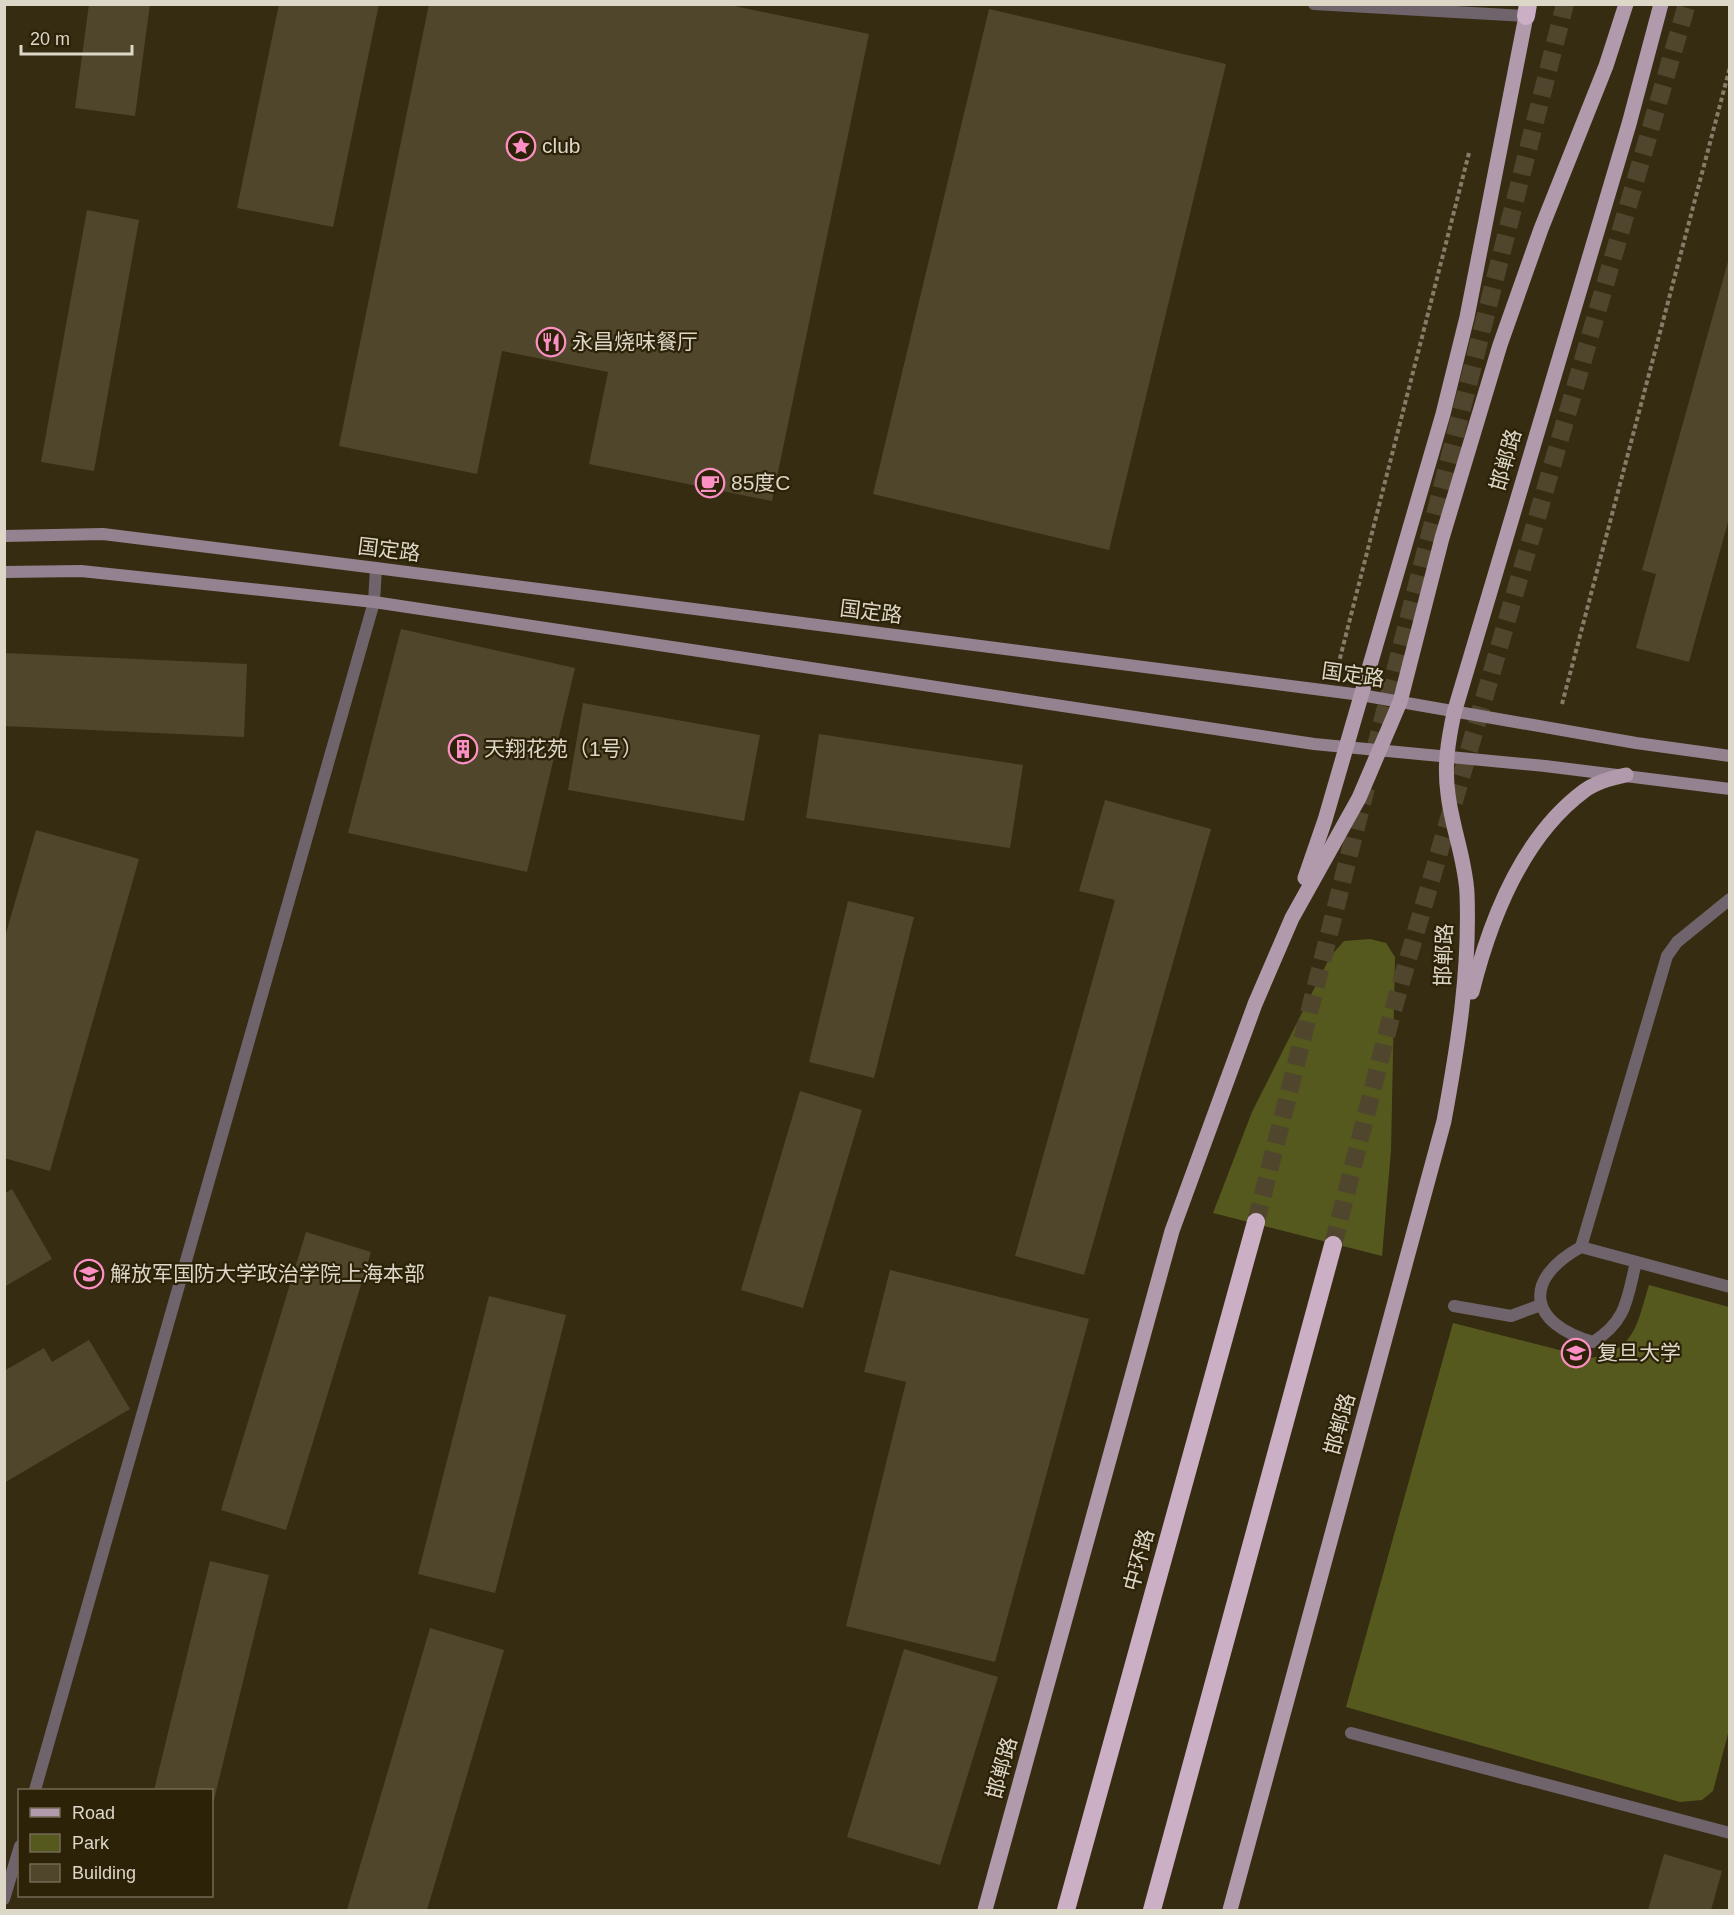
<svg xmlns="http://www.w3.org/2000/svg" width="1734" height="1915" font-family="Arial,'Noto Sans SC',sans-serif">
<rect width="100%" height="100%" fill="#362c12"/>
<g fill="#56591e">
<path d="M1370,939l16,4 9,14 -4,193 -9,106 -169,-43 39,-101 78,-155 14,-16z"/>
<path d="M1649,1285l80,22 1,419 -17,65 -11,9 -22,2 -334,-95 107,-384 138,35c45,-8 46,-35 58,-73z"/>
</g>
<g fill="#50462b">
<path d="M89,4h61l-15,112 -60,-8z"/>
<path d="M279,4h100l-46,223 -96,-19z"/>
<path d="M429,4h296l144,30 -97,467 -183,-37 19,-92 -106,-21 -25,123 -138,-28z"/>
<path d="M989,9l237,55 -117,486 -236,-56z"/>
<path d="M87,210l52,10 -45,251 -53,-9z"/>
<path d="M1729,258l1,257 -41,147 -53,-14 20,-74 -14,-4z"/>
<path d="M401,629l174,39 -48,204 -179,-39z"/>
<path d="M4,653l243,11 -3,73 -240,-11z"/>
<path d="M583,703l177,32 -16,86 -176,-31z"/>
<path d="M819,734l204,31 -13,83 -204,-30z"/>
<path d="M1105,800l106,29 -127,446 -69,-19 100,-356 -36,-9z"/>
<path d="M36,830l103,29 -89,312 -46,-13v-218z"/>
<path d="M848,901l66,16 -40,161 -65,-16z"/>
<path d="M800,1091l62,19 -59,198 -62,-18z"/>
<path d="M12,1189l40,70 -48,28v-93z"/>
<path d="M306,1232l65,20 -85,278 -65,-20z"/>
<path d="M890,1270l199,49 -94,343 -149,-36 60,-244 -42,-10z"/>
<path d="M489,1296l77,19 -71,278 -77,-19z"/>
<path d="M89,1340l41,69 -126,74v-112l40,-23 8,14z"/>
<path d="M210,1561l59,14 -57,233v-18h-58z"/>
<path d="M430,1628l74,22 -77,260h-80z"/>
<path d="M904,1649l94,28 -58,188 -93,-28z"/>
<path d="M1664,1854l58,17 -11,39h-63z"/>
</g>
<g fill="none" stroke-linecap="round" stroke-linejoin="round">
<g stroke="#4f462d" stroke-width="18" stroke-dasharray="18 9" stroke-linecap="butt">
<path d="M1375,750l190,-746"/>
<path d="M1256,1222l110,-434"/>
<path d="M1333,1245l58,-228 296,-1013"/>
</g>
<g stroke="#857d69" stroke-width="4" stroke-dasharray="4.5 3" stroke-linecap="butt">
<path d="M1338,666l131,-513"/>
<path d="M1562,704l168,-637"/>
</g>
<g stroke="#70646c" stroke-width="12">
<path d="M1581,1247l86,-291 10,-14 53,-43"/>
<path d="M1636,1262c-9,37 -9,59 -43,80 -64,-18 -72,-62 -12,-95l149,40"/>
<path d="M1454,1306l57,10 30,-11"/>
<path d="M1351,1733l379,100"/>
<path d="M35,1790l339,-1188 2,-34"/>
<path d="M4,1899l16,-53"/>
</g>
<path stroke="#70646c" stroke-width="12" d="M1314,4l212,12"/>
<g stroke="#958290" stroke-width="12">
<path d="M4,536l99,-2 273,34 985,127 275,48 94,13"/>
<path d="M4,572l77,-1 293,31 940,142 231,22 185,23"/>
</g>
<g stroke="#b19aab" stroke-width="15">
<path d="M1305,878l20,-58 118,-406 24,-97 59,-301"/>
<path d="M1472,992c18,-72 50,-155 112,-201 12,-9 27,-13 42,-16"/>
<path d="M985,1910l187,-679 83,-227 37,-86 67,-120 41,-96 42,-164 58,-193 41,-116 65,-163 20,-62"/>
<path d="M1230,1910l214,-789c14,-76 26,-150 23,-228 -2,-35 -15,-65 -19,-99 -4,-28 0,-53 6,-81l175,-589 32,-120"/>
</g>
<g stroke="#cbafc4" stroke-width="18">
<path d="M1526,16l2,-12"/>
<path d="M1066,1910l190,-688"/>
<path d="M1152,1910l181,-665"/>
</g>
</g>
<defs>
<g id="sight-ring" transform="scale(1.5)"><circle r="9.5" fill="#2c2208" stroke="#fc8fc3" stroke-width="1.5"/><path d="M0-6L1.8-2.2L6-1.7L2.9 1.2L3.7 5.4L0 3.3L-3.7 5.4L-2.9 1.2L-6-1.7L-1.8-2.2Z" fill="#fc8fc3"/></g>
<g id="restaurant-ring" transform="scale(1.5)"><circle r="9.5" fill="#2c2208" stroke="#fc8fc3" stroke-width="1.5"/><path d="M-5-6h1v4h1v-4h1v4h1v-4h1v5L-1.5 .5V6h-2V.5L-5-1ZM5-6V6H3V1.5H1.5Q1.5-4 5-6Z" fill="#fc8fc3"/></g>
<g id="cafe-ring" transform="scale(1.5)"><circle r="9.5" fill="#2c2208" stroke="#fc8fc3" stroke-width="1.5"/><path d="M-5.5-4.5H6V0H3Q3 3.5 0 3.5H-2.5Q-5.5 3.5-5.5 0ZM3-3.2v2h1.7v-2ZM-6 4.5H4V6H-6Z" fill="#fc8fc3"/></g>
<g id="building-ring" transform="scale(1.5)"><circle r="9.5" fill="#2c2208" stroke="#fc8fc3" stroke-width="1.5"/><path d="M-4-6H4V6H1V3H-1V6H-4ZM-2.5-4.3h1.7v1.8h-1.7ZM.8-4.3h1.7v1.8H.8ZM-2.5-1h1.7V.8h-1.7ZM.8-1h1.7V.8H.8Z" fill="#fc8fc3"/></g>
<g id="university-ring" transform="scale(1.5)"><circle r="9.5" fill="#2c2208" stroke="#fc8fc3" stroke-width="1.5"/><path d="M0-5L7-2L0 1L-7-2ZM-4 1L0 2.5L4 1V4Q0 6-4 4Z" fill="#fc8fc3"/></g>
</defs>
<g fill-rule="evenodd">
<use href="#sight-ring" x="521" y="146"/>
<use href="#restaurant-ring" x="551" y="342"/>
<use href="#cafe-ring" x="710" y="483"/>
<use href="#building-ring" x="463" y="749"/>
<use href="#university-ring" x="89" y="1274"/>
<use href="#university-ring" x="1576" y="1353"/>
</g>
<g text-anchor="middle" stroke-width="4.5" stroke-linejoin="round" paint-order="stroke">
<g font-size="21" fill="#ddd7c8" stroke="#2c2208" text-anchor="start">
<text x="542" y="153">club</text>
<text x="572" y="349">永昌烧味餐厅</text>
<text x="731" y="490">85度C</text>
<text x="484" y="756">天翔花苑（1号）</text>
<text x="110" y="1281">解放军国防大学政治学院上海本部</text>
<text x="1597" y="1360">复旦大学</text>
</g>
<g font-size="21" fill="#ddd7c8" stroke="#2c2208">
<text transform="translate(1506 460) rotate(-74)" y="7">邯郸路</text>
<text transform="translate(389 550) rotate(7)" y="7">国定路</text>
<text transform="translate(871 612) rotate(7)" y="7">国定路</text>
<text transform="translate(1353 675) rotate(8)" y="7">国定路</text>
<text transform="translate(1444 955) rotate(-88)" y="7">邯郸路</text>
<text transform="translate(1340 1424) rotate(-75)" y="7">邯郸路</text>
<text transform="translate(1139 1560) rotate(-75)" y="7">中环路</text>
<text transform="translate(1002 1768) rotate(-75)" y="7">邯郸路</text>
</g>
</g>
<rect width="1734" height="1915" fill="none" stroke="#ddd7c8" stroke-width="12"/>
<rect x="18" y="1789" width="195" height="108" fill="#2c2208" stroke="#736a55" stroke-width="1.5"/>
<rect x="30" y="1808" width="30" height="9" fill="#b19aab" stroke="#736a55" stroke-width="1.5"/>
<text x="72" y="1819" font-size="18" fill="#ddd7c8">Road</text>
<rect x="30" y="1834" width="30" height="18" fill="#56591e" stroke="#736a55" stroke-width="1.5"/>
<text x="72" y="1849" font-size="18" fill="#ddd7c8">Park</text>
<rect x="30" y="1864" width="30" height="18" fill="#50462b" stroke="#736a55" stroke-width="1.5"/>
<text x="72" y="1879" font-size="18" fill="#ddd7c8">Building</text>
<path d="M21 45v9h111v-9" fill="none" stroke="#ddd7c8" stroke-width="3"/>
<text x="30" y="45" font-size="18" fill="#ddd7c8" stroke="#2c2208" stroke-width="4.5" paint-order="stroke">20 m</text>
</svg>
